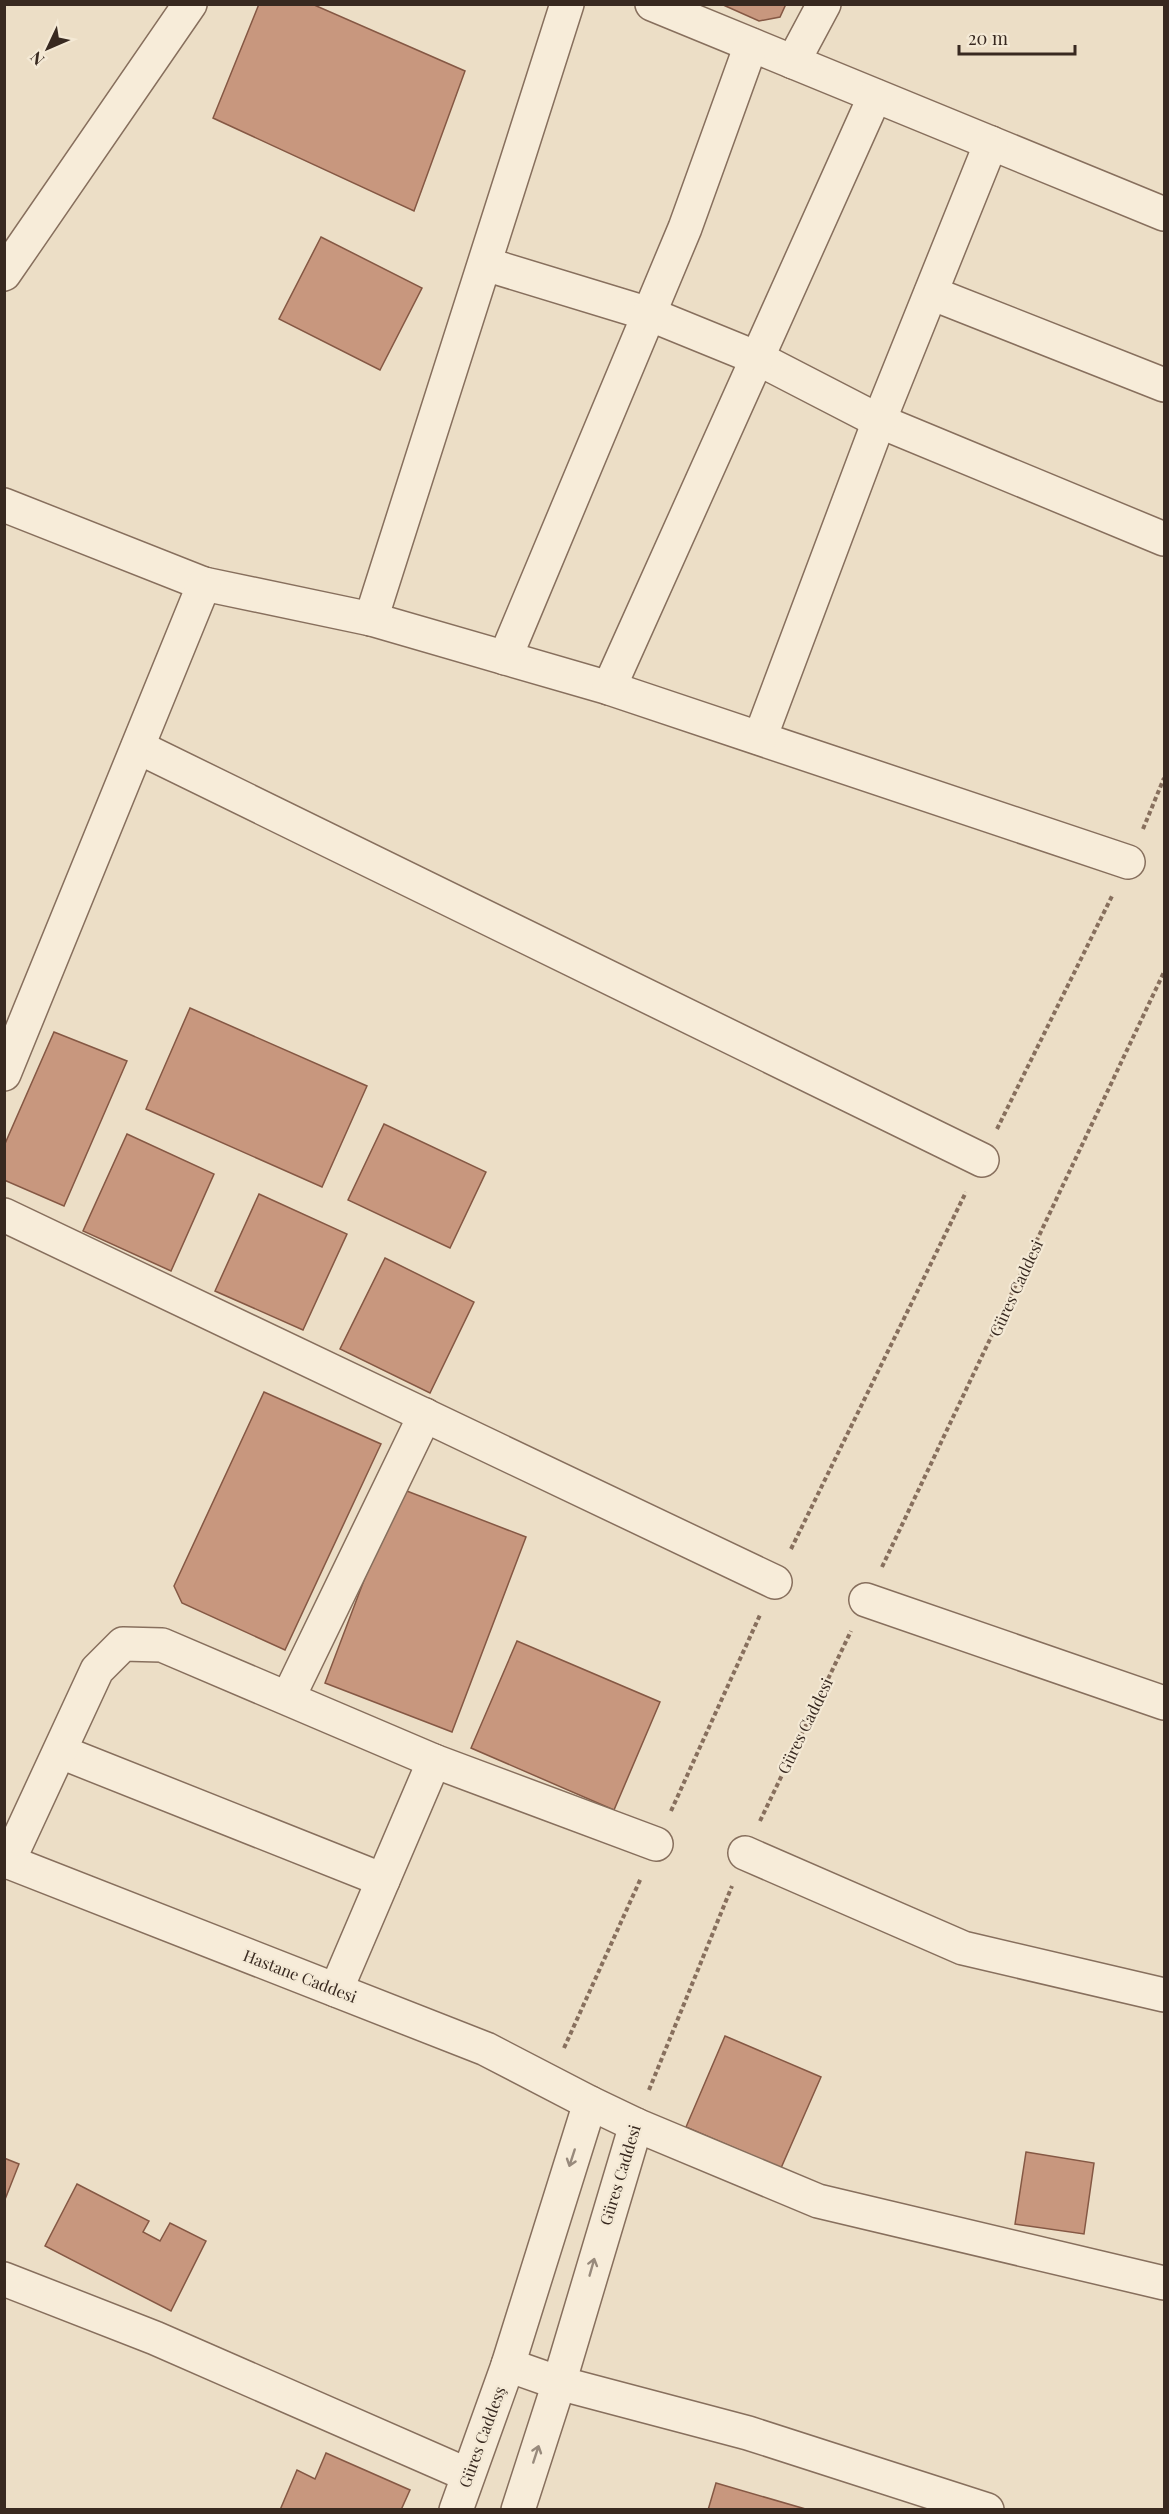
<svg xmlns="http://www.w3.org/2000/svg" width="1169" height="2514" font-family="'Playfair Display',serif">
<rect width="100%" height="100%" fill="#ecdec6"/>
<g fill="#c8977e" stroke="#855844" stroke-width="1.5">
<path d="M259,4h53l153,67 -51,140 -201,-93z"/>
<path d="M721,4h65l-6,13 -21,4z"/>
<path d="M321,237l101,51 -42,82 -101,-51z"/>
<path d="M190,1008l177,78 -45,101 -176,-78z"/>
<path d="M54,1032l73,29 -63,145 -60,-26v-34z"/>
<path d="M384,1124l102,48 -36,76 -102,-48z"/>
<path d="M127,1134l87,40 -43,97 -88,-40z"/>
<path d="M259,1194l88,40 -44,96 -88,-39z"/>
<path d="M385,1258l89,44 -44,91 -90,-44z"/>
<path d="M264,1392l117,52 -96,206 -103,-47 -8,-17z"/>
<path d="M399,1488l127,49 -74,195 -127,-49z"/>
<path d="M517,1641l143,61 -46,108 -143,-62z"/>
<path d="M725,2036l96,41 -40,91 -95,-41z"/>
<path d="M1026,2152l68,11 -10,71 -69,-10z"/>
<path d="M4,2158l15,6 -15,38z"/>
<path d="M77,2184l72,37 -6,11 17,9 10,-18 36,18 -35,70 -126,-65z"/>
<path d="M326,2453l84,37 -9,20h-121l17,-40 18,9z"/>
<path d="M716,2483l93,27h-101z"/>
</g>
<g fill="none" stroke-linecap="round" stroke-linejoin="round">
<g stroke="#876f5d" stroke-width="36">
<g id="minor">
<path d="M652,4l512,210"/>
<path d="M793,62l31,-58"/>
<path d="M485,264l164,50 108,44 122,63 285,118"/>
<path d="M4,274l186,-270"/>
<path d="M931,293l233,92"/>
<path d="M4,505l200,79 167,35 238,69 519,174"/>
<path d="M371,619l196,-615"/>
<path d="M505,658l180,-430 66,-183"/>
<path d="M609,688l266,-592"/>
<path d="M760,738l119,-317 112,-278"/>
<path d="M138,747l844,413"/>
<path d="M4,1074l200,-490"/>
<path d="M4,1215l771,367"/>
<path d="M866,1600l298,103"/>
<path d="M288,1698l137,-283"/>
<path d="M61,1752l322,128"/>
<path d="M745,1853l218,95 201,47"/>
<path d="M4,1860l482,189 104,54"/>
<path d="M8,1862l89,-192 26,-26 39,1 272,116 222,83"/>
<path d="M336,1990l98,-229"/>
<path d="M636,2125l182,76 346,82"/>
<path d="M4,2279l151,59 313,137"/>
<path d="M508,2365l51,18 189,50 239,77"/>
</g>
</g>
<g stroke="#876f5d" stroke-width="36">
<path id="tertiary" d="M456,2510l52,-145 82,-262 46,22 -77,258 -41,127"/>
</g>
<g stroke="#876f5d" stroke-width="4" stroke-dasharray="4.5 3" stroke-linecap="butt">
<path d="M1143,829l21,-51"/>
<path d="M997,1129l115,-233"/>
<path d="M791,1549l175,-357"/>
<path d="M882,1567l282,-595"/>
<path d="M671,1811l89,-196"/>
<path d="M760,1821l91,-190"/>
<path d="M564,2048l77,-170"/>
<path d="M649,2090l83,-204"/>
</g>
<use href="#minor" stroke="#f7ecd9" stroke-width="33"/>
<use href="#tertiary" stroke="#f7ecd9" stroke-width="33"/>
</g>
<defs><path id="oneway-shaft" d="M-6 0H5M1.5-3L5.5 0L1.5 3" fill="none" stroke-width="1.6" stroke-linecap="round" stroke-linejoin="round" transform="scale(1.5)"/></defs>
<g stroke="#988a7c">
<use href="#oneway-shaft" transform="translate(572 2158) rotate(108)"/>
<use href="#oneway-shaft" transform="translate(592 2267) rotate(-74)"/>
<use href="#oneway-shaft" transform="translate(536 2454) rotate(-72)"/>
</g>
<g text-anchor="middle" stroke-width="4.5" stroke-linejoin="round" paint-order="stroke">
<g font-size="16" fill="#382920" stroke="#f4e9d5">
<text transform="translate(1016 1288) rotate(-65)" y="6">Güres Caddesi</text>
<text transform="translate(805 1726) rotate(-64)" y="6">Güres Caddesi</text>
<text transform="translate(300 1976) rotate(21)" y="6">Hastane Caddesi</text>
<text transform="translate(620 2175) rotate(-73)" y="6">Güres Caddesi</text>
<text transform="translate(482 2437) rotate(-70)" y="6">Güres Caddesş</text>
</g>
</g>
<rect width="1169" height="2514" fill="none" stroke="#382920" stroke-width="12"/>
<g transform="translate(48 48) rotate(226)" stroke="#f4e9d5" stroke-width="4.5" paint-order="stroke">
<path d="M0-4.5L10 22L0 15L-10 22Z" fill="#382920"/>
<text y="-9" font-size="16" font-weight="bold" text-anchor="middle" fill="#382920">N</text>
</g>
<path d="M959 45v9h116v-9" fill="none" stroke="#382920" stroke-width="3"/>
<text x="968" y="45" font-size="18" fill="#382920" stroke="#f4e9d5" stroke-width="4.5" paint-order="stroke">20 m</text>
</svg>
